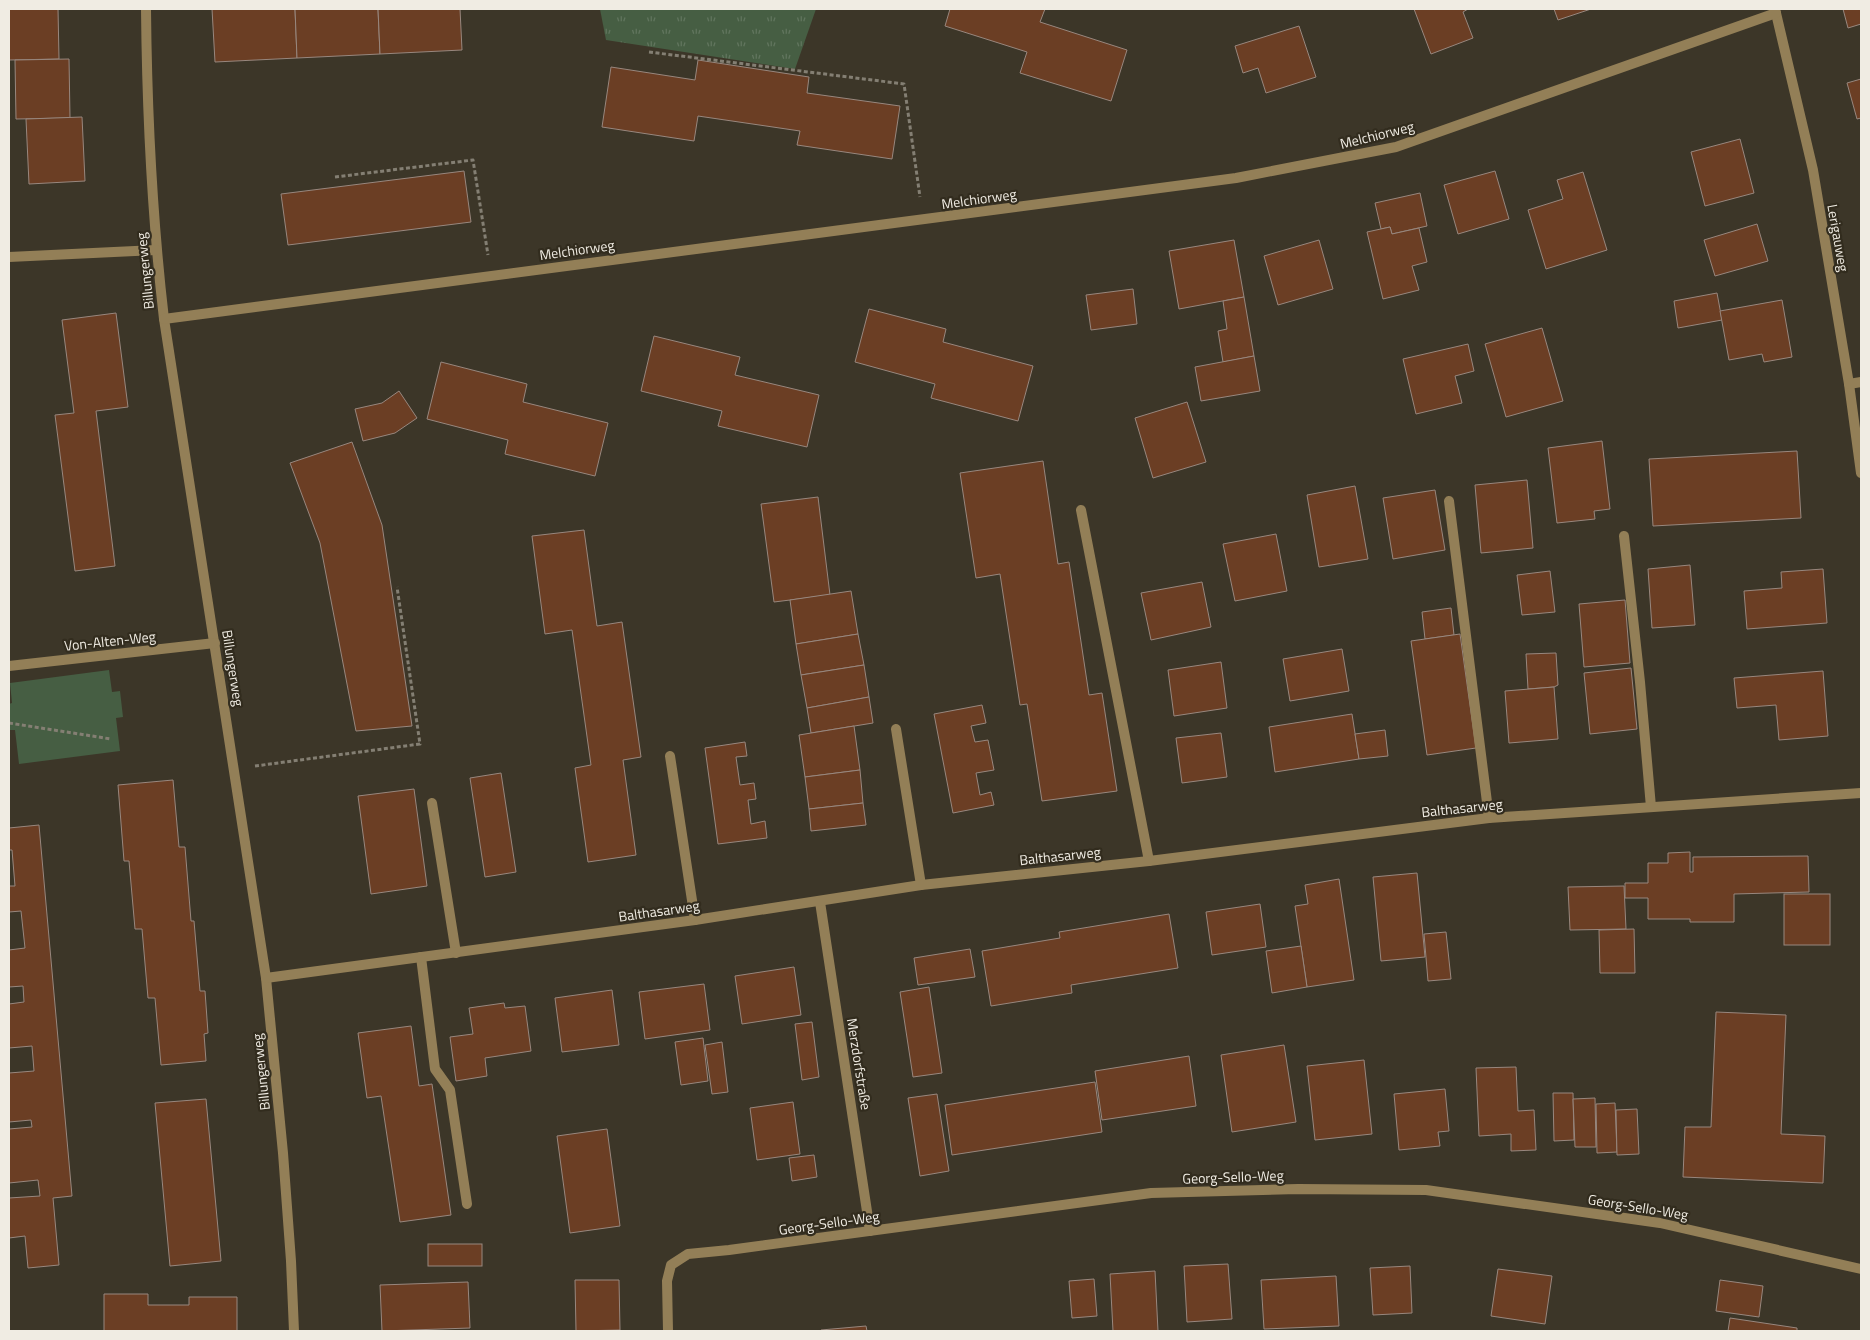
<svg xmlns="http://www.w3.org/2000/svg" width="1870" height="1340" font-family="'Titillium Web',sans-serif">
<defs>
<pattern id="grass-tufts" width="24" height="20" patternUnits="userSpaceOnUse" patternTransform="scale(1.25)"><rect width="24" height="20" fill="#465e43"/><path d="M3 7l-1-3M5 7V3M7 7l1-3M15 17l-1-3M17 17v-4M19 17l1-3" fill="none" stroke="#61755e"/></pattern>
</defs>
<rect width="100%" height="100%" fill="#3c3628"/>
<path fill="url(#grass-tufts)" d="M600,9h216l-21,60 -189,-29z"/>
<path fill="#465e43" d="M109,670l3,22 8,-1 3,26 -7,1 4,33 -101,13 -4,-34h-6v-26l3,-1 -2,-20z"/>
<g fill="#6b3e24" stroke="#98877e">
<path d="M9,9h49l1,50 -50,1z"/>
<path d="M212,9h83l2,49 -82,4z"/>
<path d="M295,9h83l2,45 -83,4z"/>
<path d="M378,9h82l2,41 -82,4z"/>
<path d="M950,9h95l-5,13 87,28 -16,51 -91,-28 7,-21 -82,-26z"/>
<path d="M1414,9h54l-5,3 10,26 -42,16z"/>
<path d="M1554,9h37l-33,11z"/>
<path d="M1843,9h18v15l-13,4z"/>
<path d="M1299,26l17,51 -50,16 -8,-25 -15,5 -8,-27z"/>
<path d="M69,59l1,59 -54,1 -1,-59z"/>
<path d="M698,60l111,17 -2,16 93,13 -8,53 -95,-14 3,-14 -102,-15 -4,25 -92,-14 9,-60 84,13z"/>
<path d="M1861,79v39l-4,1 -10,-36z"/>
<path d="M82,117l3,64 -56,3 -3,-65z"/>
<path d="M1740,139l14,54 -49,13 -14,-54z"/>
<path d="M464,171l7,51 -183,23 -7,-51z"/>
<path d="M1495,171l14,48 -51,15 -14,-49z"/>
<path d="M1583,172l24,78 -61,19 -18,-59 35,-11 -6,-19z"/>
<path d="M1420,193l7,33 -35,8 -2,-7 -9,2 -6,-26z"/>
<path d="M1757,224l11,37 -53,15 -11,-36z"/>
<path d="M1390,227l2,7 27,-6 8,34 -15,4 7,24 -36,9 -16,-67z"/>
<path d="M1234,240l10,57 -65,12 -10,-58z"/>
<path d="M1319,240l14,49 -55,16 -14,-49z"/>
<path d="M1133,289l4,35 -46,6 -5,-35z"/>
<path d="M1717,293l5,27 -44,8 -4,-27z"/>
<path d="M1244,297l10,59 -31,6 -5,-31 9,-2 -4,-28z"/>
<path d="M1782,300l10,57 -28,5 -2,-8 -33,6 -9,-49z"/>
<path d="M869,309l77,20 -3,13 90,24 -15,55 -87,-23 4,-14 -80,-22z"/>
<path d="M116,313l12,94 -32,4 19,155 -40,5 -20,-156 19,-2 -12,-93z"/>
<path d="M1542,328l21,73 -57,16 -21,-73z"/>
<path d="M654,336l86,21 -5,18 84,20 -12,52 -89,-21 4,-15 -81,-20z"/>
<path d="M1468,344l6,27 -19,5 7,27 -46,11 -13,-55z"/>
<path d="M1254,356l6,35 -59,10 -6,-34z"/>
<path d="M441,362l86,22 -4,18 85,21 -13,53 -90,-22 3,-14 -81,-21z"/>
<path d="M399,391l18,27 -22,15 -32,8 -8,-32 27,-6z"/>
<path d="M1187,402l19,60 -53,16 -18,-60z"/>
<path d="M1602,441l8,68 -16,2 1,8 -38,4 -9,-75z"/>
<path d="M352,442l30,83 30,201 -56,5 -36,-188 -30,-80z"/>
<path d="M1797,451l4,67 -148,8 -4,-67z"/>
<path d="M1043,461l15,103 11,-2 20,133 13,-2 15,98 -75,10 -15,-97 -7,1 -20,-131 -24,4 -16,-105z"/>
<path d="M1527,480l6,68 -52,5 -6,-68z"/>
<path d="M1355,486l13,73 -49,8 -12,-72z"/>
<path d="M1435,490l10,60 -52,9 -10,-61z"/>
<path d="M818,497l12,98 -56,7 -13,-98z"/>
<path d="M584,530l13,96 25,-4 19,135 -18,3 13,95 -48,7 -13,-94 16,-3 -19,-135 -27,4 -13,-98z"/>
<path d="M1276,534l11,57 -52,10 -12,-57z"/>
<path d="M1690,565l5,60 -43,3 -4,-59z"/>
<path d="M1823,569l4,54 -80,6 -3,-38 38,-3 -1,-16z"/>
<path d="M1550,571l5,41 -33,3 -5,-40z"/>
<path d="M1202,582l9,45 -60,13 -10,-47z"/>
<path d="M851,591l7,43 -62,10 -6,-44z"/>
<path d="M1625,600l5,63 -46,4 -5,-63z"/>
<path d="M1451,608l3,27 -29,4 -3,-27z"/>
<path d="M858,634l6,31 -63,10 -5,-31z"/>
<path d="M1460,634l16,114 -49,7 -16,-114z"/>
<path d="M1342,649l7,42 -59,10 -7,-42z"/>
<path d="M1556,653l2,32 -4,2 -26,2 -2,-35z"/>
<path d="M1221,662l6,46 -53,8 -6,-46z"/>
<path d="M864,665l5,32 -62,11 -6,-33z"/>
<path d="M1631,668l6,61 -47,5 -6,-61z"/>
<path d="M1823,671l5,65 -49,4 -3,-35 -39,3 -3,-30z"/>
<path d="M1554,687l4,52 -49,4 -4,-52z"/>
<path d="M869,697l4,26 -62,10 -4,-25z"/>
<path d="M982,705l4,18 -15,3 4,16 13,-2 6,30 -18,3 4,22 11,-3 3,13 -41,8 -19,-99z"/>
<path d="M1352,714l7,45 -84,13 -6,-45z"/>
<path d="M854,726l6,44 -55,7 -6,-42z"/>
<path d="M1385,730l3,26 -29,3 -4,-25z"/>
<path d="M1221,733l6,44 -45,6 -6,-45z"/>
<path d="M745,742l2,14 -11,1 4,28 14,-2 2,16 -8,1 3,24 14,-3 2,17 -49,6 -13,-96z"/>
<path d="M860,770l3,33 -54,6 -4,-32z"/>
<path d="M501,773l15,99 -31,5 -15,-99z"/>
<path d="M173,780l6,67h6l6,74h3l6,70h5l3,42 -4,1 2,27 -45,4 -6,-67h-7l-6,-69h-7l-6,-68h-5l-6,-76z"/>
<path d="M414,789l13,97 -56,8 -13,-98z"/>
<path d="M863,803l3,22 -55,6 -2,-22z"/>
<path d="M39,825l33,371 -19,2 6,67 -31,3 -3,-32 -16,2v-40l31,-2 -2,-16 -29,3v-54l23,-2 -1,-7 -22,2v-49l25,-2 -2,-25 -23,2v-44l15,-2 -1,-16 -14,1v-37l16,-2 -4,-37 -12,1v-26h6l-3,-36h-3v-22z"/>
<path d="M1690,852v20h3v-15l115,-1 1,36 -75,2v28h-44v-3h-42v-21h-23v-15h23v-20h20v-10z"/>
<path d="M1417,873l8,84 -44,4 -8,-84z"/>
<path d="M1339,879l15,101 -47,7 -12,-81 13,-2 -3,-19z"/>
<path d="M1624,886l2,43 -56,1 -2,-43z"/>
<rect x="1784" y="894" width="46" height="51"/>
<path d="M1260,904l6,43 -54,8 -6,-43z"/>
<path d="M1169,914l9,54 -107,17 1,8 -81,13 -9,-55 78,-13 -1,-6z"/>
<path d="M1634,929l1,44h-35l-1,-43z"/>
<path d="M1446,932l5,47 -23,2 -4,-47z"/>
<path d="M1301,946l6,41 -35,6 -6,-42z"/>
<path d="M970,949l5,28 -57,8 -4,-27z"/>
<path d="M794,967l7,48 -59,9 -7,-48z"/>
<path d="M704,984l6,46 -65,9 -6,-47z"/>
<path d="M929,987l13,86 -29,4 -13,-85z"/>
<path d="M612,990l7,55 -57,7 -7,-54z"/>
<path d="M504,1003l1,5 20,-2 6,45 -46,7 2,18 -31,5 -6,-44 23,-3 -4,-26z"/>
<path d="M1716,1012l70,3 -5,119 44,2 -2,47 -140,-6 2,-50h26z"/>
<path d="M812,1022l7,55 -17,3 -7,-56z"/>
<path d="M411,1026l8,60 13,-2 19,131 -51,7 -19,-126 -14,2 -9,-65z"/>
<path d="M703,1038l5,43 -27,4 -6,-43z"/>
<path d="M722,1042l6,50 -16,2 -7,-49z"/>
<path d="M1284,1045l12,77 -64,10 -11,-77z"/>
<path d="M1189,1056l7,50 -94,14 -7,-49z"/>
<path d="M1364,1060l8,74 -57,6 -8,-74z"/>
<path d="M1516,1067l2,44 16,-1 2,40 -25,1v-17l-32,2 -3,-68z"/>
<path d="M1095,1082l7,50 -150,23 -7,-50z"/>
<path d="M1445,1089l4,42 -11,1 2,14 -41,4 -5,-56z"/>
<path d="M1553,1093h20l1,47 -20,1z"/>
<path d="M937,1094l12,77 -29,5 -12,-78z"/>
<path d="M1595,1098l1,49h-21l-2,-48z"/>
<path d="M206,1099l15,162 -51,5 -15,-163z"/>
<path d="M793,1102l7,52 -43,6 -7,-52z"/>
<path d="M1615,1103l2,49 -20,1 -1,-49z"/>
<path d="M1637,1109l2,45 -22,1 -1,-45z"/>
<path d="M607,1129l13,97 -50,7 -13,-97z"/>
<path d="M814,1155l3,22 -25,4 -3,-23z"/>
<rect x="428" y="1244" width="54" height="22"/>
<path d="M1228,1264l4,55 -45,3 -3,-56z"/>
<path d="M1410,1266l2,47 -39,2 -3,-47z"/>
<path d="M1498,1269l54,7 -7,48 -54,-8z"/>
<path d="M1155,1271l3,60h-45l-3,-57z"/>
<path d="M1336,1276l3,50 -75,3 -3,-49z"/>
<path d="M1094,1279l3,37 -25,2 -3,-37z"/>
<path d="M575,1280h44l1,50 -44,1z"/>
<path d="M1720,1280l43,6 -4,31 -43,-6z"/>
<path d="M468,1282l2,46 -88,3 -2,-46z"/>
<path d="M104,1294h44v11h41v-8h48v34h-133z"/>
<path d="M1730,1318l67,10v3h-69z"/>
<path d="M866,1326l1,5h-46v-1z"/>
</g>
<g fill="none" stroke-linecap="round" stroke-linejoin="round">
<g stroke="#847f73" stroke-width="3" stroke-dasharray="4 2.5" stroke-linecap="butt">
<path d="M649,52l255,32 16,113"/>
<path d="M335,177l138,-17 15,95"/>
<path d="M9,723l102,16"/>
<path d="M255,766l165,-22 -23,-157"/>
</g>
<g stroke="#937f57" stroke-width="10">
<path d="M1449,501l40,317"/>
<path d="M1081,510l68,351"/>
<path d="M1624,536l16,146 11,125"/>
<path d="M896,729l25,156"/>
<path d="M670,756l25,164"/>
<path d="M432,803l24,150"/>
<path d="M421,957l14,112 15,21 17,114"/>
</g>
<g stroke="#937f57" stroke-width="10">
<path d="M146,9c1,103 6,207 18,310l102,659 17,175 8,108 3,70"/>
<path d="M1775,9l38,161 36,214 12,89"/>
<path d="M9,257l147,-7"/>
<path d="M164,319l1072,-141 160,-31 380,-134"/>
<path d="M1849,384l12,-2"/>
<path d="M9,666l206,-23"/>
<path d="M820,902l50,329"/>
<path d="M266,978l429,-58 226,-35 228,-24 340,-43 372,-25"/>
<path d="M668,1331l-1,-50 4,-16 17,-11 41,-4 422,-57 147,-4 128,1 234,33 201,46"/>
</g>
</g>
<g text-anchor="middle" stroke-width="4.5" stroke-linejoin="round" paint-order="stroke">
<g font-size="14" fill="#f0ece3" stroke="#322c1e">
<text transform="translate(1377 135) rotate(-14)" y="5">Melchiorweg</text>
<text transform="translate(979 199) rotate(-8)" y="5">Melchiorweg</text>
<text transform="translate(1838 238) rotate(80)" y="5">Lerigauweg</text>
<text transform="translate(577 250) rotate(-8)" y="5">Melchiorweg</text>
<text transform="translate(145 271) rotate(-96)" y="5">Billungerweg</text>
<text transform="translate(110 641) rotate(-6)" y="5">Von-Alten-Weg</text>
<text transform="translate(233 668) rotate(81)" y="5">Billungerweg</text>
<text transform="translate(1462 808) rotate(-6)" y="5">Balthasarweg</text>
<text transform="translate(1060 856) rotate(-6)" y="5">Balthasarweg</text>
<text transform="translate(659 911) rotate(-8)" y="5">Balthasarweg</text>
<text transform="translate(859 1064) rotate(81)" y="5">Merzdorfstraße</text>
<text transform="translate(261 1072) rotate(-96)" y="5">Billungerweg</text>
<text transform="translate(1233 1177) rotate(-2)" y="5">Georg-Sello-Weg</text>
<text transform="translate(1638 1207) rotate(9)" y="5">Georg-Sello-Weg</text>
<text transform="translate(829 1223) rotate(-8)" y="5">Georg-Sello-Weg</text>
</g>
</g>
<rect width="1870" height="1340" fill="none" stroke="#f0ece3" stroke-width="20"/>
</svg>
